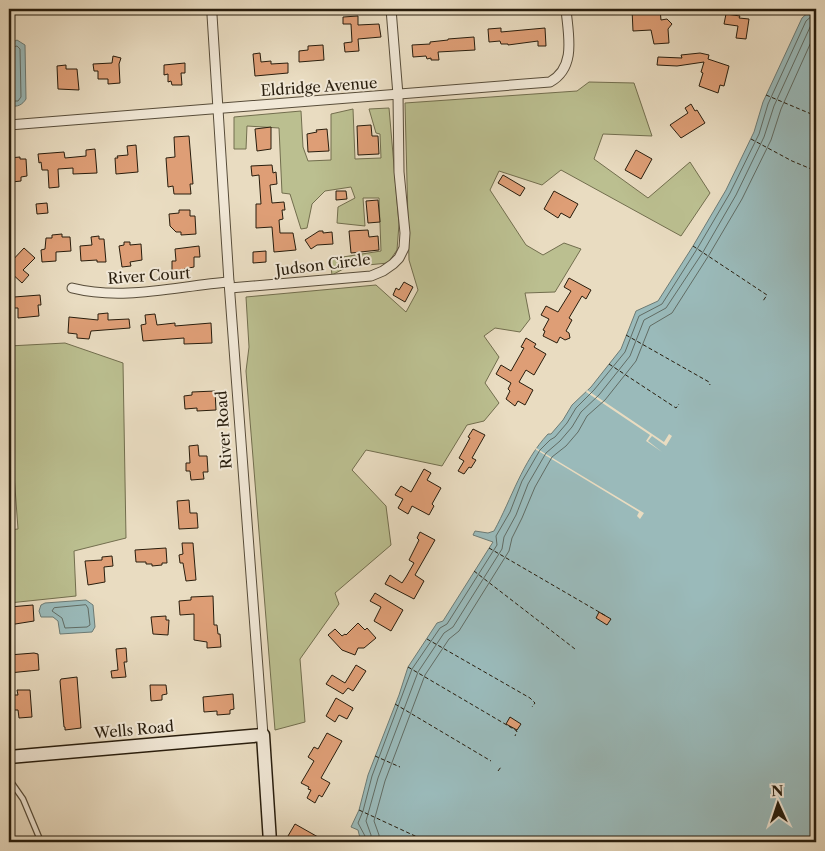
<svg xmlns="http://www.w3.org/2000/svg" width="825" height="851" font-family="'Libre Caslon Text',serif">
<rect width="100%" height="100%" fill="#e9dcc1"/>
<filter id="stains"><feTurbulence type="fractalNoise" baseFrequency=".004" numOctaves="4"/><feColorMatrix values="0 0 0 0 .2 0 0 0 0 .09 0 0 0 0 .02 0 0 0 .5 -.17"/></filter>
<radialGradient id="worn" r=".72"><stop offset=".6" stop-color="#630" stop-opacity="0"/><stop offset="1" stop-color="#630" stop-opacity=".3"/></radialGradient>
<g fill="#bbbf90" stroke="#726e4e">
<path d="M589,82l45,1 18,53 -49,-2 -9,25 54,39 42,-36 20,31 -29,43 -120,-66 -19,15 -43,-14 -9,19 36,55 17,10 21,-12 17,6 -26,43 -30,1 5,26 -10,13 -25,-4 -11,8 15,21 -14,26 14,20 -15,18 -17,4 -25,41 -76,-16 -14,20 34,36 5,39 -56,48 4,11 -39,55 5,63 -30,8 -29,-359 3,-24 -3,-50 130,-12 30,27 12,-22 -9,-30 -4,-157 172,-12z"/>
<path d="M389,108l10,116 -2,26 -9,13 -41,4 -15,8 -2,-16 51,-8 -2,-53h-16l2,28 -28,-3 1,-16 17,-9 -4,-11 -26,4 -13,13 -5,24 -6,1 -11,-35 -8,-1 -3,-65 -32,-2 -1,23h-12v-32l67,-6 2,36 5,14 23,-1v-46l22,-5 2,50 26,-1 -1,-24 -4,-1 -7,-24z"/>
<path d="M65,343l58,20 3,175 -52,13 2,45 -67,7v-73l9,-1 -9,-124v-59z"/>
</g>
<g fill="#9ababa" stroke="#6c7b75">
<path d="M812,9h4v833h-457l1,-4 -2,-8 -7,-3 8,-17 9,-35 31,-80 9,-28 29,-44 6,-2 50,-79 -20,-7 2,-4 13,2 6,-2c18,-33 28,-69 54,-97h3l12,-14 9,-15 19,-18 30,-38 15,-38 22,-10 35,-55 33,-56 28,-58 9,-30 39,-84z"/>
<path d="M17,40l8,5 1,54c-4,6 -8,8 -16,7l-1,-2v-60z"/>
<path d="M86,600l7,5 2,22 -3,5 -32,2 -2,-13 -5,-4h-12l-2,-6 2,-6 4,-2z"/>
</g>
<g fill="#e9dcc1">
<path d="M587,390l77,52 5,-8 3,2 -6,10 -14,-10 -4,5 14,11 -16,-11 4,-6 -64,-43z"/>
<path d="M536,448l108,65 -4,6 -3,-3 2,-4 -104,-63z"/>
</g>
<g fill="none" stroke-linecap="round" stroke-linejoin="round">
<g stroke="#616c64" stroke-width="1">
<path d="M9,48l8,-2 3,3 1,48 -3,4h-9"/>
<path d="M86,605l2,3 2,17 -3,2 -22,1 -3,-10 -10,-7 2,-3z"/>
<path d="M364,842l1,-6 -7,-13 5,-12 9,-35 40,-107 28,-41 7,-4 50,-79 -1,-9 14,-24 12,-31 18,-31 10,-10 5,-3 12,-14 9,-15 18,-18 31,-38 14,-36 23,-12 35,-55 33,-56 29,-59 9,-30 38,-83 8,-7 1,-5"/>
<path d="M371,842v-7l-5,-14 12,-43 40,-106 26,-39 9,-6 49,-78 2,-12 12,-22 12,-31 18,-31 14,-12 12,-14 9,-15 18,-17 31,-39 14,-36 22,-12 37,-56 33,-57 28,-58 10,-31 37,-81 5,-5"/>
<path d="M379,842v-7l-5,-14 11,-40 40,-106 24,-36 10,-8 50,-80 3,-13 10,-20 13,-31 17,-30 14,-11 12,-14 9,-16 18,-16 31,-39 14,-35 22,-13 37,-58 33,-56 29,-59 10,-31 35,-78"/>
</g>
</g>
<g fill="#de9e76" stroke="#281d0d">
<path d="M632,9h28l1,11 6,-1 5,5 -4,5 1,14 -15,1 -3,-14 -18,1z"/>
<path d="M726,14l14,2 -1,2 10,1 -3,20 -10,-1 2,-12 -14,-2z"/>
<path d="M358,16v9l21,-1 2,13 -23,2 1,12 -14,1 -1,-9 8,-1 -1,-18h-8v-7z"/>
<path d="M501,28v4l44,-4 1,18h-8v-5l-30,4v-1h-7l-1,-3 -11,1 -1,-13z"/>
<path d="M474,37l1,13 -37,2 1,8h-8v-2l-4,1 -1,-3 -13,1 -1,-12 18,-1v-2l18,-2v-1z"/>
<path d="M323,45l1,15 -25,2v-11l9,-1v-4z"/>
<path d="M260,53l1,9 10,-1v3l17,-1v10l-33,3 -2,-22z"/>
<path d="M700,53l9,2 -1,4 21,7 -5,20 -4,-1 -2,8 -19,-7 4,-13 -2,-1 3,-10 -27,4 -20,-1 1,-8 24,1 -1,-3z"/>
<path d="M113,56l8,2 -2,6 1,19 -12,1v-5h-10v-8h-4l-1,-7 19,-1z"/>
<path d="M185,63v10h-4l1,12h-10l-1,-4 -3,1v-8l-4,1v-10z"/>
<path d="M66,65v4h11l2,21 -21,-1 -1,-23z"/>
<path d="M691,104l4,7 2,-1 8,13 -24,15 -11,-13 18,-12 -3,-5z"/>
<path d="M371,125l1,11h6l1,18 -21,1 -1,-29z"/>
<path d="M271,127v22l-14,2 -2,-22z"/>
<path d="M327,129l2,22 -21,1 -1,-18 10,-2 -1,-2z"/>
<path d="M189,136l4,48h-3l1,10h-17l-1,-8 -5,1 -2,-29 9,-1 -1,-20z"/>
<path d="M136,145l2,27 -22,2 -1,-16h3l-1,-2 11,-1 -1,-9z"/>
<path d="M95,149l2,24 -24,1v-6l-15,1 1,18 -10,1 -1,-18h-6l-1,-8 -2,1 -1,-9 26,-2 1,6 21,-2v-6z"/>
<path d="M636,150l16,9 -11,20 -16,-9z"/>
<path d="M20,157v2h6l1,17 -6,1v4l-9,1v-4h-3v-20z"/>
<path d="M272,165l1,8 3,-1 1,12 -7,1 2,18 12,-1 1,8h-3l1,9 -4,1 1,13h13l3,17 -22,2 -2,-25 -16,1v-24h5l-2,-29 -7,1 -1,-10z"/>
<path d="M503,175l22,13 -5,8 -22,-13z"/>
<path d="M336,191h10l1,8 -11,1z"/>
<path d="M554,191l24,13 -8,14 -9,-5 -3,5 -14,-9z"/>
<path d="M378,200l2,22 -12,1 -2,-22z"/>
<path d="M47,203l1,10 -11,1 -1,-10z"/>
<path d="M179,210h11v6h5l1,18 -15,1v-3h-5l-6,-6 -1,-12 10,-1z"/>
<path d="M368,230l1,7 9,-1 1,14 -28,3 -2,-22z"/>
<path d="M319,231h4v2l9,-1 1,12 -16,1 -6,4 -6,-9z"/>
<path d="M62,234v3h8l1,14 -15,1v9l-14,1 -1,-12 4,-1 1,-11h6v-3z"/>
<path d="M99,236v3h5l2,23h-9v-2l-16,1 -1,-15 12,-1 -1,-8z"/>
<path d="M124,242h6v3l11,-1 1,16 -12,2 1,4 -9,1 -3,-21 5,-1z"/>
<path d="M199,246l1,11h-6v10l-10,2v2l-12,1v-11h4l-1,-12z"/>
<path d="M24,248l11,10 -12,12 6,5 -7,8 -13,-12v-7z"/>
<path d="M266,251v11l-13,1v-11z"/>
<path d="M569,278l22,12 -5,9 -4,-3 -13,22 3,2 -6,11 3,2 1,5 -5,2 -5,-3 -3,6 -14,-7 2,-5 -2,-1 6,-11 -8,-4 5,-9 12,6 13,-21 -7,-4z"/>
<path d="M404,282l9,5 -8,15 -12,-7 3,-7 3,2z"/>
<path d="M40,295l1,10h-3l1,11 -21,2v-10h-4v-11z"/>
<path d="M108,313v7l21,-1 1,9 -39,3 -2,8 -12,-1v-4l-9,-1 1,-16 29,3v-6z"/>
<path d="M155,314l2,11 18,-2v3l36,-3 1,20 -28,1v-6l-41,3 -2,-16 5,-1 -1,-9z"/>
<path d="M526,338l10,6 -2,3 12,7 -12,21 -8,-5 -7,12 14,8 -8,15 -7,-4 -3,5 -9,-7 4,-8 -2,-2 3,-6 -15,-9 5,-9 10,6 13,-23 -3,-1z"/>
<path d="M215,391l1,19 -19,1v-3l-12,1 -1,-13 8,-1v-3z"/>
<path d="M473,429l12,6 -13,23 4,2 -5,8 -2,-1 -5,7 -6,-3 6,-10 -5,-3 11,-20 -2,-1z"/>
<path d="M198,445l1,11h8l1,16h-5l1,7 -13,1 -1,-9h-4v-8h4l-1,-17z"/>
<path d="M424,469l7,4 -4,7 14,8 -9,16 2,2 -5,9 -17,-9 -4,8 -10,-6 5,-9 -8,-4 6,-9 10,6z"/>
<path d="M189,500l1,13h7l1,15 -19,1 -2,-28z"/>
<path d="M420,532l15,8 -20,35 9,6 -10,18 -29,-15 5,-9 12,8 4,-6 8,-14 -5,-3 10,-20 -2,-2z"/>
<path d="M182,543h11l3,37 -10,1 -3,-18h-3l-1,-8 4,-1z"/>
<path d="M166,548l1,15h-5v2l-10,1v-2h-6v-2h-10l-1,-12z"/>
<path d="M112,556l1,10 -9,1 1,15 -17,3 -3,-24 17,-1v-3z"/>
<path d="M375,593l28,17 -12,21 -17,-10 7,-14 -11,-6z"/>
<path d="M213,596l1,29h3l1,9h2l1,13 -14,1v-6l-13,-2v-26l-14,1 -1,-14 12,-1v-3z"/>
<path d="M33,605l1,16 -25,4v-18z"/>
<path d="M599,612l12,7 -4,6 -11,-7z"/>
<path d="M166,616v4h3l-1,15 -15,-1 -2,-17z"/>
<path d="M358,623l7,7 2,-2 9,10 -12,10h-6l-3,7 -13,-5 -14,-15 7,-6 7,7 3,-2 1,1z"/>
<path d="M126,648l1,14h-3l2,15 -14,1 -1,-7 7,-1 -2,-21z"/>
<path d="M34,653l4,1 1,16 -30,3v-18z"/>
<path d="M356,665l10,6 -13,20 -5,-3 -5,6 -17,-10 6,-9 13,8z"/>
<path d="M77,677l4,51 -16,2v-3h-1l-4,-46 1,-2z"/>
<path d="M150,685h16l1,9 -5,1v5l-11,1z"/>
<path d="M17,690h13l2,27 -13,1 -1,-8h-9v-15h9z"/>
<path d="M233,694l1,15 -4,1v4l-13,1v-4l-13,1 -1,-15z"/>
<path d="M336,698l17,10 -6,11 -8,-4 -4,7 -9,-6z"/>
<path d="M510,717l11,7 -4,6 -11,-6z"/>
<path d="M327,733l15,8 -21,37 9,5 -8,14 -3,-2 -4,8 -8,-5 4,-8 -3,-1 1,-2 -8,-4 13,-22 -6,-4 6,-10 4,2z"/>
<path d="M295,824l23,13 -3,5h-16l-11,-6z"/>
</g>
<g fill="none" stroke-linecap="round" stroke-linejoin="round">
<g stroke="#584d3a" stroke-width="7">
<path id="lane" d="M9,779l14,20 18,43"/>
</g>
<g stroke="#584d3a" stroke-width="11">
<g id="street">
<path d="M212,15l17,267 34,453"/>
<path d="M9,125l541,-43c27,-15 18,-48 16,-73"/>
<path d="M72,288c52,13 105,-2 157,-6"/>
<path d="M230,288l141,-12 12,-5 10,-7 6,-6 5,-10 1,-15 -6,-61 -1,-77 -7,-86"/>
</g>
</g>
<g stroke="#281d0d" stroke-width="15">
<path id="secondary" d="M9,757l254,-22 7,107"/>
</g>
<g stroke="#281d0d" stroke-width="1" stroke-dasharray="4 2.5" stroke-linecap="butt">
<path d="M766,95l50,21"/>
<path d="M751,139l41,22 24,10"/>
<path d="M693,246l74,49 -4,6"/>
<path d="M626,335l83,47 1,3"/>
<path d="M609,364l67,44 3,-4"/>
<path d="M489,548l117,68"/>
<path d="M474,571l101,78"/>
<path d="M427,639l103,59 5,5 -3,4"/>
<path d="M408,667l109,64 -2,5"/>
<path d="M395,704l96,57"/>
<path d="M375,756l25,11"/>
<path d="M498,771l3,-4 -1,-1"/>
<path d="M359,810l69,32"/>
</g>
<use href="#lane" stroke="#f1e8d7" stroke-width="4.5"/>
<use href="#street" stroke="#f1e8d7" stroke-width="9"/>
<use href="#secondary" stroke="#f1e8d7" stroke-width="12"/>
</g>
<g text-anchor="middle" stroke-width="4" stroke-linejoin="round" paint-order="stroke">
<g font-size="15" fill="#281d0d" stroke="#f1e8d7">
<text transform="translate(319 87) rotate(-4)" y="5">Eldridge Avenue</text>
<text transform="translate(323 265) rotate(-7)" y="5">Judson Circle</text>
<text transform="translate(149 276) rotate(-4)" y="5">River Court</text>
<text transform="translate(224 430) rotate(-94)" y="5">River Road</text>
<text transform="translate(134 730) rotate(-5)" y="5">Wells Road</text>
</g>
</g>
<rect width="825" height="851" fill="none" stroke="#e9dcc1" stroke-width="30"/>
<rect x="10" y="10" width="805" height="831" fill="none" stroke="#281d0d" stroke-width="2.5"/>
<rect x="15" y="15" width="795" height="821" fill="none" stroke="#281d0d"/>
<g transform="translate(778 804) rotate(357)" stroke="#f1e8d7" stroke-width="4" paint-order="stroke">
<path d="M0-4L9 19L0 12L-9 19Z" fill="#281d0d"/>
<text y="-8" font-size="14" font-weight="bold" text-anchor="middle" fill="#281d0d">N</text>
</g>
<rect width="100%" height="100%" filter="url(#stains)"/>
<rect width="100%" height="100%" fill="url(#worn)"/>
</svg>
